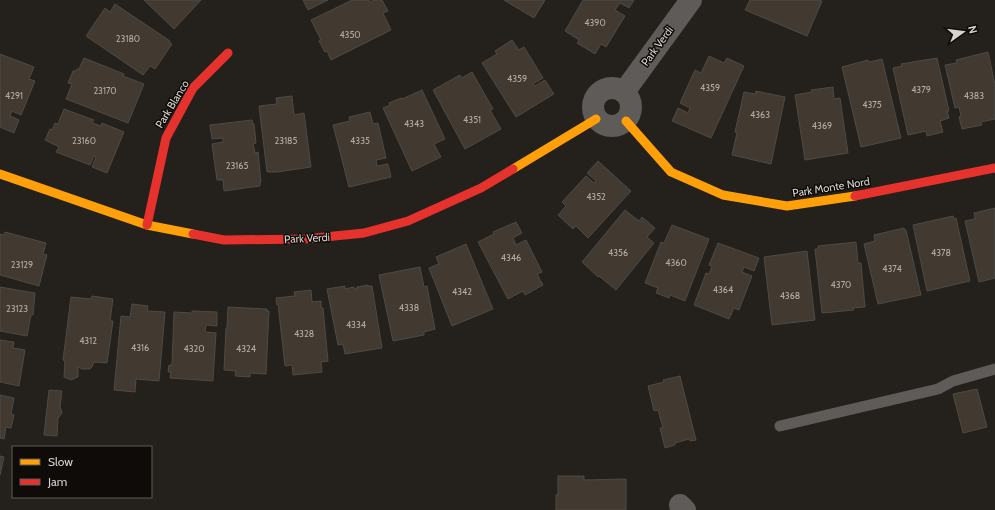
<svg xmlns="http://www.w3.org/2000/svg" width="995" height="510" font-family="Cabin,sans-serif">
<rect width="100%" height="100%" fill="#24201c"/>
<g fill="#423a30" stroke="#4d4a47">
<path d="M144,0h57l-27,29z"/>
<path d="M303,0h25l-20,10z"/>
<path d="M352,0h17l1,2 4,-2h8l6,11 -5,2 8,17 -60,30 -4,-9 -2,1 -6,-11 2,-1 -10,-20z"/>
<path d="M504,0h41l-11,18z"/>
<path d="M583,0h51l-5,8 -9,-5 -5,7 10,6 -19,31 -5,-3 -6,10 -18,-11 2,-3 -14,-9z"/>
<path d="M750,0h69l3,1 -15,35 -62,-26z"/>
<path d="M115,4l55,37 -1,1 3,2 -17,25 -5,-3 -7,9 -57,-39 19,-28 5,4z"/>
<path d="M512,40l7,10 5,-3 19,31 -10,6 2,2 10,-6 9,14 -38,23 -34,-54 15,-9 -2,-3z"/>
<path d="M988,52l7,33v34l-14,3 1,3 -20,4 -3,-12 2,-1 -2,-9 -4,1 -10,-43 12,-2 -1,-3z"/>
<path d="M0,54l34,13 -5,12 6,2 -14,34 -9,-4 -2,5 9,4 -5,13 -14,-6z"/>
<path d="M709,56l15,7 3,-5 17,8 -33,72 -39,-17 6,-13 10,5 2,-5 -10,-5 15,-33 6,3z"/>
<path d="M84,58l40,16 -1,2 21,8 -16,39 -62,-24 6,-15 -4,-1 5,-12h3l1,-2h2z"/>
<path d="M937,58l12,53h-2l2,7 -9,3 3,11 -16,4 -1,-5 -18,4 -15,-67 9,-2 -1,-2z"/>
<path d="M882,59l19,79 -40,9 -19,-80 26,-7 1,2z"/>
<path d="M472,72l21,37 -3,1 11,19 -36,20 -32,-59 27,-15 2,3z"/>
<path d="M833,87l1,12 6,-1 8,55 -43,7 -10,-65 17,-3 -1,-2z"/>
<path d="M422,90l23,49 -11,5 7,13 -29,14 -29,-63 7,-3 -1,-2 12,-5 1,1z"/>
<path d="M756,91l29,6 -14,67 -39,-9 5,-22 -2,-1 9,-40 11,2z"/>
<path d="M292,96l2,19 10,-2 7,54 -34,5h-10l-8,-66 18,-2 -1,-6z"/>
<path d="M64,109l30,11 -2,3 9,3 1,-3 22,9 -17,41 -15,-6 4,-10 -2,-1 -4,9 -34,-13 3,-5 -14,-7 5,-11 2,1 3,-7 3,1z"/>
<path d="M370,112l3,12 5,-1 8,35 -10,2 1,6 11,-2 3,13 -42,10 -16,-62 17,-4 -1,-4z"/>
<path d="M252,120l1,4h1l2,19 -3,1 2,9 3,-1 3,30h-1v4l-36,5 -1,-11h-6l-5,-36 11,-2v-4l-11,1 -2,-14z"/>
<path d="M598,161l33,30 -43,47 -12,-12 -3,3 -15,-14 8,-9 -4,-4 24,-26 8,7 2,-2 -9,-8z"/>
<path d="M995,208v70l-16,4 -14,-61 10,-2 -1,-6z"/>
<path d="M625,210l14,11 3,-4 13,11 -8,9 7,6 -38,47 -17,-14 -1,1 -16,-15z"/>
<path d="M953,216l1,3 2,-1 14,63 -43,10 -14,-66z"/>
<path d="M516,222l6,11 -9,5 3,7 10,-5 16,32 -5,2 6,11 -18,10 -2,-4 -15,8 -30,-57 16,-8 -1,-2z"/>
<path d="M672,225l37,14 -24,62 -15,-6 -1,3 -13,-5 2,-5 -13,-5 16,-41 3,1z"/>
<path d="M904,228l1,2h1l15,65 -43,9 -14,-60 11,-3 -1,-6z"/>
<path d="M5,232l41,11 -3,11 4,1 -8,31 -39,-11v-41l4,1z"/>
<path d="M856,242l2,21h3l4,44 -12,1 1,2 -32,3 -7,-64h3v-3z"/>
<path d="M718,243l41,15 -5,13 -10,-4 -2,5 10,4 -13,34 -5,-2 -5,11 -35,-14 12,-32 3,1 3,-8 -3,-1z"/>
<path d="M466,244l27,65 -41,17 -23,-58 10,-4 -3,-7z"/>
<path d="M807,251l8,69 -43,5 -8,-68z"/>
<path d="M420,267l4,20 3,-1 8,43 -11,3v3l-31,6 -14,-66z"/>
<path d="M368,285v1h4l10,62 -37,6 -2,-10 -5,1 -11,-56 18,-3v3l9,-2v2h3v-2z"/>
<path d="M0,287l35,6 -2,22h-2l-4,21 -27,-5z"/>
<path d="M311,290l1,12 9,-1v7h2l5,53 -7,1 1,10 -29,3 -1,-10 -7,1 -7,-62 -1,1 -1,-7 19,-2 -1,-4z"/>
<path d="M92,296l21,3 -3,22h3l-6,42 -13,-1 -2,5 -2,2h-8l-4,-2v10l-7,3 -7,-3 1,-16 -2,-1 8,-63 20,2z"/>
<path d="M132,304l16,2 -1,5 18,1 -6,69 -23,-2 -1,13 -21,-2 7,-74 9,1z"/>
<path d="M228,307l39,2v2h2l-3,63 -16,-1v4l-15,-1 1,-5 -12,-1 2,-42h1z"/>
<path d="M192,311l25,1v14l-11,-1 -1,7 11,1 -3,48 -43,-3 1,-6h-3l1,-7h3l2,-53 18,1z"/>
<path d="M0,340l14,2 -1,6 12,2 -6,36 -19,-4z"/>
<path d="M680,376l16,64 -6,1 -1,-2 -14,4v2l-10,3 -5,-20h3l-5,-18 -4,1 -6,-25 16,-4 -1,-2z"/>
<path d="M977,389l10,38 -24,6 -10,-39z"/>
<path d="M49,390l13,1 -2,15 2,7 -4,5 -1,18 -13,-1z"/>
<path d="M0,395l14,3 -3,16 3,1 -3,13 -5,-1 -2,12 -4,-1z"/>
<path d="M0,456l4,1 -4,18z"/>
<path d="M558,476h26v4l42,-1v31h-70v-15h2z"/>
</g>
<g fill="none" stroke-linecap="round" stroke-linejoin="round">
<path stroke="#5e5b58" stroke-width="11" d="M780,426l158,-37 15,-8 42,-12"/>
<g stroke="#5e5b58" stroke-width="22">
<circle cx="612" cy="107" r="19"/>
<path d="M624,92l67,-92"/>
<path d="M680,505l5,5"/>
</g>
<g stroke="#ff9f0a" stroke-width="9">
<path d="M626,121l45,51 52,23 64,11 68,-10"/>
<path d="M513,169l83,-50"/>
<path d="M0,174l147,51 46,9"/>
</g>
<g stroke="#e5322d" stroke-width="9">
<path d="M855,196l140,-28"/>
<path d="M147,225l19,-87 27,-50 35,-35"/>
<path d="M193,234l31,6 81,-1 59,-6 44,-12 73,-33 32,-19"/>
</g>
</g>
<g text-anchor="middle" stroke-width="3" stroke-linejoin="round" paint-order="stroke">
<g font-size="9" fill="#b1aca5">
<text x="595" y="26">4390</text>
<text x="350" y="38">4350</text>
<text x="128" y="42">23180</text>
<text x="517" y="82">4359</text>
<text x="710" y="91">4359</text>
<text x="921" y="93">4379</text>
<text x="105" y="94">23170</text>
<text x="14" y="99">4291</text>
<text x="974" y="99">4383</text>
<text x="872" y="108">4375</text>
<text x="760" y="118">4363</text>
<text x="472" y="123">4351</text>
<text x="414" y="127">4343</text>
<text x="822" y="129">4369</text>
<text x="84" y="144">23160</text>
<text x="286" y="144">23185</text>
<text x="360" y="144">4335</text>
<text x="237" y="169">23165</text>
<text x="596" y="200">4352</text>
<text x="618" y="256">4356</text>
<text x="941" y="256">4378</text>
<text x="511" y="261">4346</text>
<text x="676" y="266">4360</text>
<text x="22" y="268">23129</text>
<text x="892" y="272">4374</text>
<text x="841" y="288">4370</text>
<text x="723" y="293">4364</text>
<text x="462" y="295">4342</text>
<text x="790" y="299">4368</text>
<text x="409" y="311">4338</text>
<text x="17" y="312">23123</text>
<text x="356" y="328">4334</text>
<text x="304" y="337">4328</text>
<text x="88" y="344">4312</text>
<text x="140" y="351">4316</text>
<text x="194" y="352">4320</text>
<text x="246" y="352">4324</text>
</g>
<g font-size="11" fill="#d6d2cc" stroke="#0e0b08">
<text transform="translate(657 46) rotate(-54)" y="4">Park Verdi</text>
<text transform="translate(172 104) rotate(-59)" y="4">Park Blanco</text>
<text transform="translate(831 187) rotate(-9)" y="4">Park Monte Nord</text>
<text transform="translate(307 238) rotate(-3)" y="4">Park Verdi</text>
</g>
</g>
<rect x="12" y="446" width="140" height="52" fill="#0e0b08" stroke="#5e5b56"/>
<rect x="20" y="459" width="20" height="6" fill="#ff9f0a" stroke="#5e5b56"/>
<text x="48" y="466" font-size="12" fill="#d6d2cc">Slow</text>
<rect x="20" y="479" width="20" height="6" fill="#e5322d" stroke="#5e5b56"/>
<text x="48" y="486" font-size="12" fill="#d6d2cc">Jam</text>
<g transform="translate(963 32) rotate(76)" stroke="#0e0b08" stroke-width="3" paint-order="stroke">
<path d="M0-3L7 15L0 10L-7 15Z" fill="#d6d2cc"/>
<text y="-6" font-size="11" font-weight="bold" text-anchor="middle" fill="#d6d2cc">N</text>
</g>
</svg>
